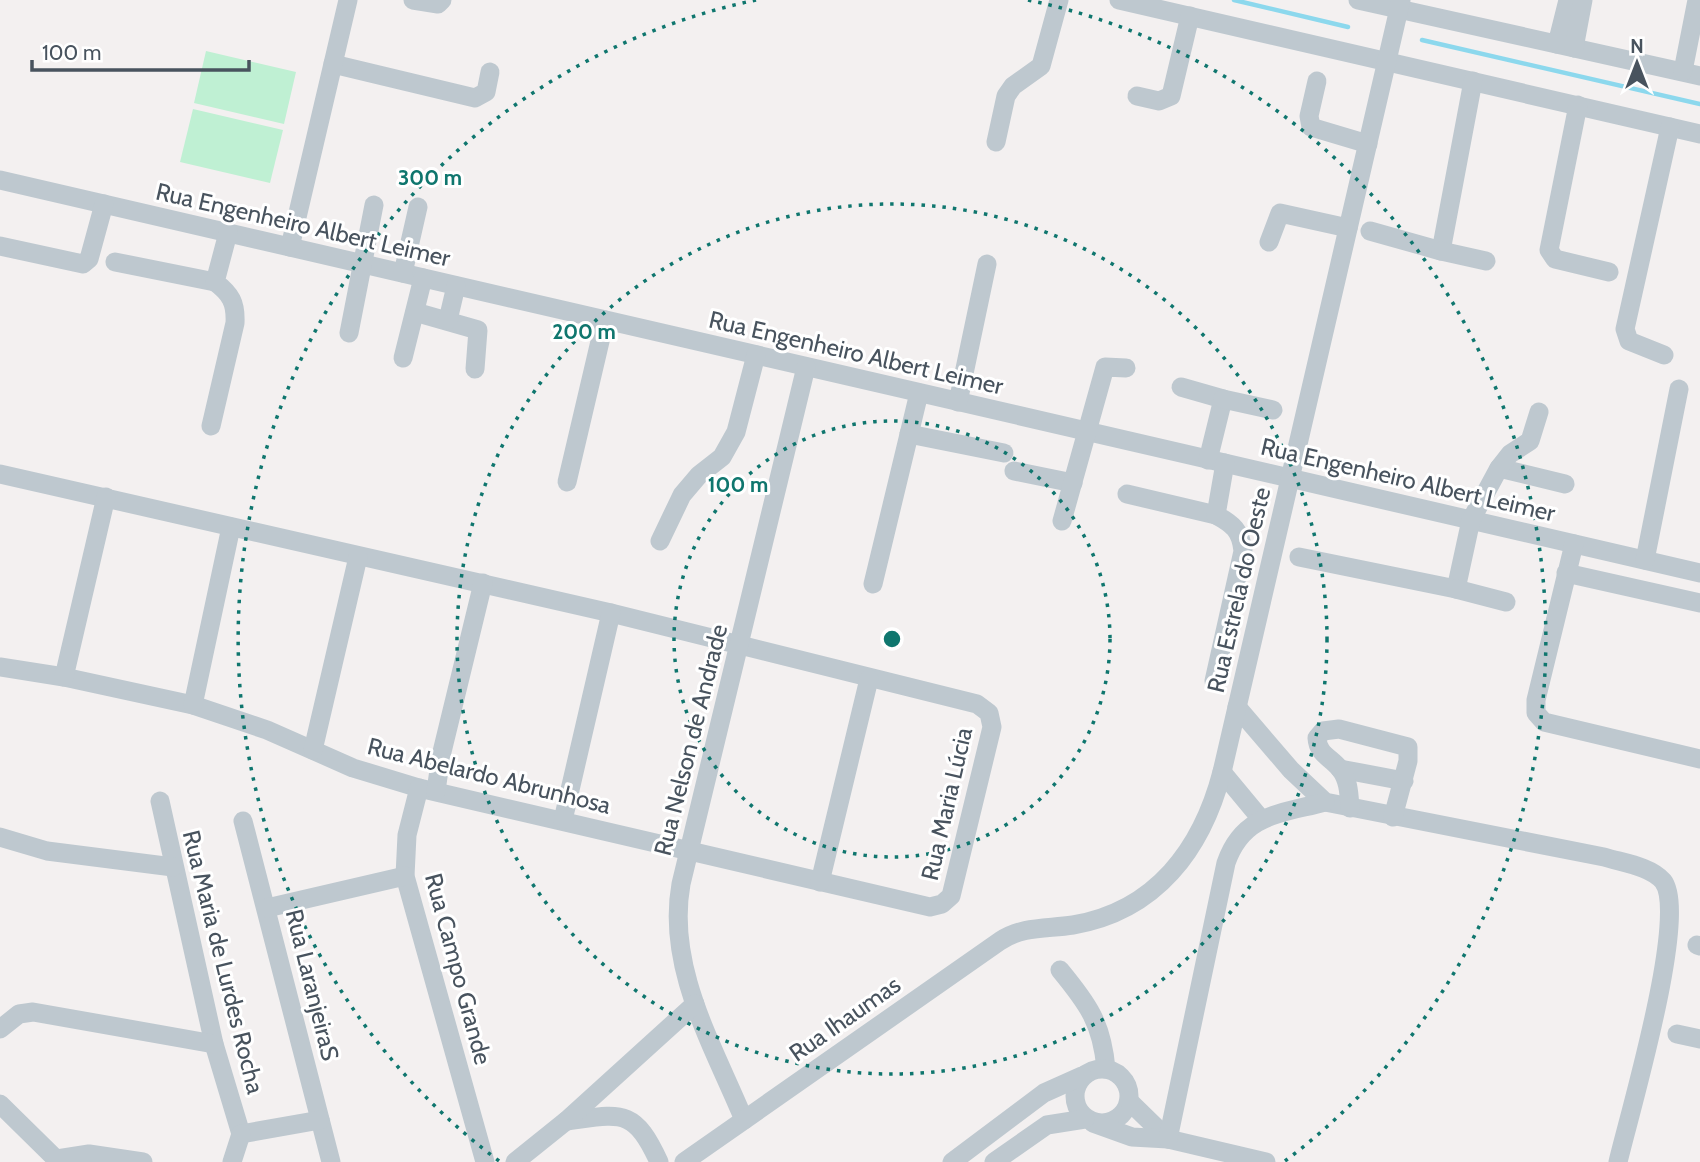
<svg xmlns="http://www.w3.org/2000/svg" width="1700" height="1162" font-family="Cabin,sans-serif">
<rect width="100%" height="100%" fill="#f3f0f0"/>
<g fill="#bff0d3">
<path d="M206,51l90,21 -12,52 -90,-21z"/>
<path d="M193,109l90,21 -13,53 -90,-21z"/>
</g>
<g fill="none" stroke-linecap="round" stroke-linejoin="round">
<g stroke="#8cd8ed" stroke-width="4.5">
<path d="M1234,0l114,27"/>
<path d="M1422,40l278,64"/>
</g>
<g stroke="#bec8cf" stroke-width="19">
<path d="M413,0l25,4 4,-4"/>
<path d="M1119,0l581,134"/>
<path d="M1358,0l342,76"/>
<path d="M1557,44l11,-44"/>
<path d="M1574,48l9,-48"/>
<path d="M333,64l142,34 11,-6 4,-20"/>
<path d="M1683,71l14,-71"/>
<path d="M1317,81l-8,35 2,11 57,17"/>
<path d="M1137,96l22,5 12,-5 19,-80"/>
<path d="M1578,105l-29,145 6,9 54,13"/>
<path d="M996,142l10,-46 7,-10 28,-20 18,-66"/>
<path d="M0,180l1700,393"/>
<path d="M1370,231l71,20 32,-170"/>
<path d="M1269,242l11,-29 68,15"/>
<path d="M0,246l83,18 6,-5 15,-55"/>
<path d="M290,247l58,-247"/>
<path d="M1441,251l45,10"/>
<path d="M115,262l100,20"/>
<path d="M403,273l15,-66"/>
<path d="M415,312l63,18 -3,39"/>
<path d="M448,320l8,-34"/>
<path d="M349,333l25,-128"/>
<path d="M1664,355l-35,-14 -4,-12 45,-202"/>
<path d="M403,358l20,-80"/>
<path d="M1181,387l42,12 -15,61"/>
<path d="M1223,399l50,11"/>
<path d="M958,402l29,-138"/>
<path d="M211,426l24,-103c1,-20 -4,-29 -20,-41l13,-49"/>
<path d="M909,434l95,19"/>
<path d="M1499,468l66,16"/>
<path d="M1014,471l59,12"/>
<path d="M0,474l611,139 366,91 12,9 3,14 -41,169 -9,8 -12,3 -511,-119 -66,-20 -86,-38 -74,-25 -129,-28 -64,-10"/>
<path d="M567,482l38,-162"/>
<path d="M1127,494l89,21"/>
<path d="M1062,521l43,-154 21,1"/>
<path d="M660,541l22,-46 17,-20 23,-18 14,-25 20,-77"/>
<path d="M1574,544l-38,156v13l8,9 156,37"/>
<path d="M1299,557l157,32 15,-69 28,-52 11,-14 20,-13 9,-29"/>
<path d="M1645,560l34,-171"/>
<path d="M1566,573l134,30"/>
<path d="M873,584l46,-191"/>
<path d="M1456,589l50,13"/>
<path d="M64,677l42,-180"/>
<path d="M1214,681l29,-130c-2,-20 -10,-27 -27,-36l9,-52"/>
<path d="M193,705l38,-178"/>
<path d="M1237,707l54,63 34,32 279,55c19,6 46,9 59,24 26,33 -34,234 -45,281"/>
<path d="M313,750l45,-193"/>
<path d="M1340,769l64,12"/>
<path d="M1222,772l39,47"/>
<path d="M419,788l-12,47 -2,41 80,286"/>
<path d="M436,791l5,-35 42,-173"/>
<path d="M160,801l54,243 27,90"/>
<path d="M1350,808c-1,-13 -1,-28 -10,-39 -9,-12 -22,-14 -23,-31l6,-7 16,-2 69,18v14l-15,56"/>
<path d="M563,820l48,-207"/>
<path d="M243,821l88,341"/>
<path d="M0,837l47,14 126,16"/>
<path d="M820,882l49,-203"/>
<path d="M267,908l138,-32"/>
<path d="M1697,945l3,1"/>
<path d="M1060,970c28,34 42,53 46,99"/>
<path d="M0,1029l19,-15 14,-2 181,32"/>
<path d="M1677,1034l23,5"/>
<circle cx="1102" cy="1096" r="27"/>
<path d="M1129,1101l39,38"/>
<path d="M0,1104l59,58"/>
<path d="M744,1120c-31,-75 -78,-153 -63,-236l125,-517"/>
<path d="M566,1121c55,-7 68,-14 93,41"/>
<path d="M1093,1123l39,14 36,2 98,23"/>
<path d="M241,1134l79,-14"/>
<path d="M1168,1139l58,-276c17,-49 54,-49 99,-61"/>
<path d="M57,1159l32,-5 54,8"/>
<path d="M232,1162l9,-28"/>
<path d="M515,1162l51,-41 129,-117"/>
<path d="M684,1162l316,-221c23,-15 46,-12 73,-16 83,-14 129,-76 149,-153l179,-772"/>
<path d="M952,1162l92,-69 38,-17"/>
<path d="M994,1162l53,-37 38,-6"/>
</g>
</g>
<g fill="none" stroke="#0f766e" stroke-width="3.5" stroke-dasharray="3.5 7">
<circle cx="892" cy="639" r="218"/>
<circle cx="892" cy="639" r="435"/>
<path d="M499 1161A653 653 0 0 1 756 0M1028 0A653 653 0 0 1 1285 1161"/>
</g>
<g text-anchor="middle" stroke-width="6" stroke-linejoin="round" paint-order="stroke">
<g font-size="24" fill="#48535e" stroke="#fff">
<text transform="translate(303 225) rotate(13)" y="8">Rua Engenheiro Albert Leimer</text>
<text transform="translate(856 353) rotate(13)" y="8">Rua Engenheiro Albert Leimer</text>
<text transform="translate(1408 480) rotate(13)" y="8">Rua Engenheiro Albert Leimer</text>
<text transform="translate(1239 590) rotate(-77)" y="8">Rua Estrela do Oeste</text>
<text transform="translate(691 740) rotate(-76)" y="8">Rua Nelson de Andrade</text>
<text transform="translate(489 776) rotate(14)" y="8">Rua Abelardo Abrunhosa</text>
<text transform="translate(947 804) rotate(-77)" y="8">Rua Maria Lúcia</text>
<text transform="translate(223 962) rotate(76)" y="8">Rua Maria de Lurdes Rocha</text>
<text transform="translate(458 969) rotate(75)" y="8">Rua Campo Grande</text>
<text transform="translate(312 985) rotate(76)" y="8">Rua LaranjeiraS</text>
<text transform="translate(845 1019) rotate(-35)" y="8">Rua Ihaumas</text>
</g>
</g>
<circle cx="892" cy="639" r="10" fill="#0f766e" stroke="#fff" stroke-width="3.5"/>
<g font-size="21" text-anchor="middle" font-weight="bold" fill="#0f766e" stroke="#fff" stroke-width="6" stroke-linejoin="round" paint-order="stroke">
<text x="430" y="185">300 m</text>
<text x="584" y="339">200 m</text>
<text x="738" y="492">100 m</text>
</g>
<g transform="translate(1637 63)" stroke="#ffffff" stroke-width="5" paint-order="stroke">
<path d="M0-5L12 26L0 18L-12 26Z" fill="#48535e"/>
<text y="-10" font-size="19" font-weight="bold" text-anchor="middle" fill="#48535e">N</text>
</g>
<path d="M32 60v10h217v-10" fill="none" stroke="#48535e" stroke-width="3.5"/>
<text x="42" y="60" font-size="21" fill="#48535e" stroke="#ffffff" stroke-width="5" paint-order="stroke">100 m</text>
</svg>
